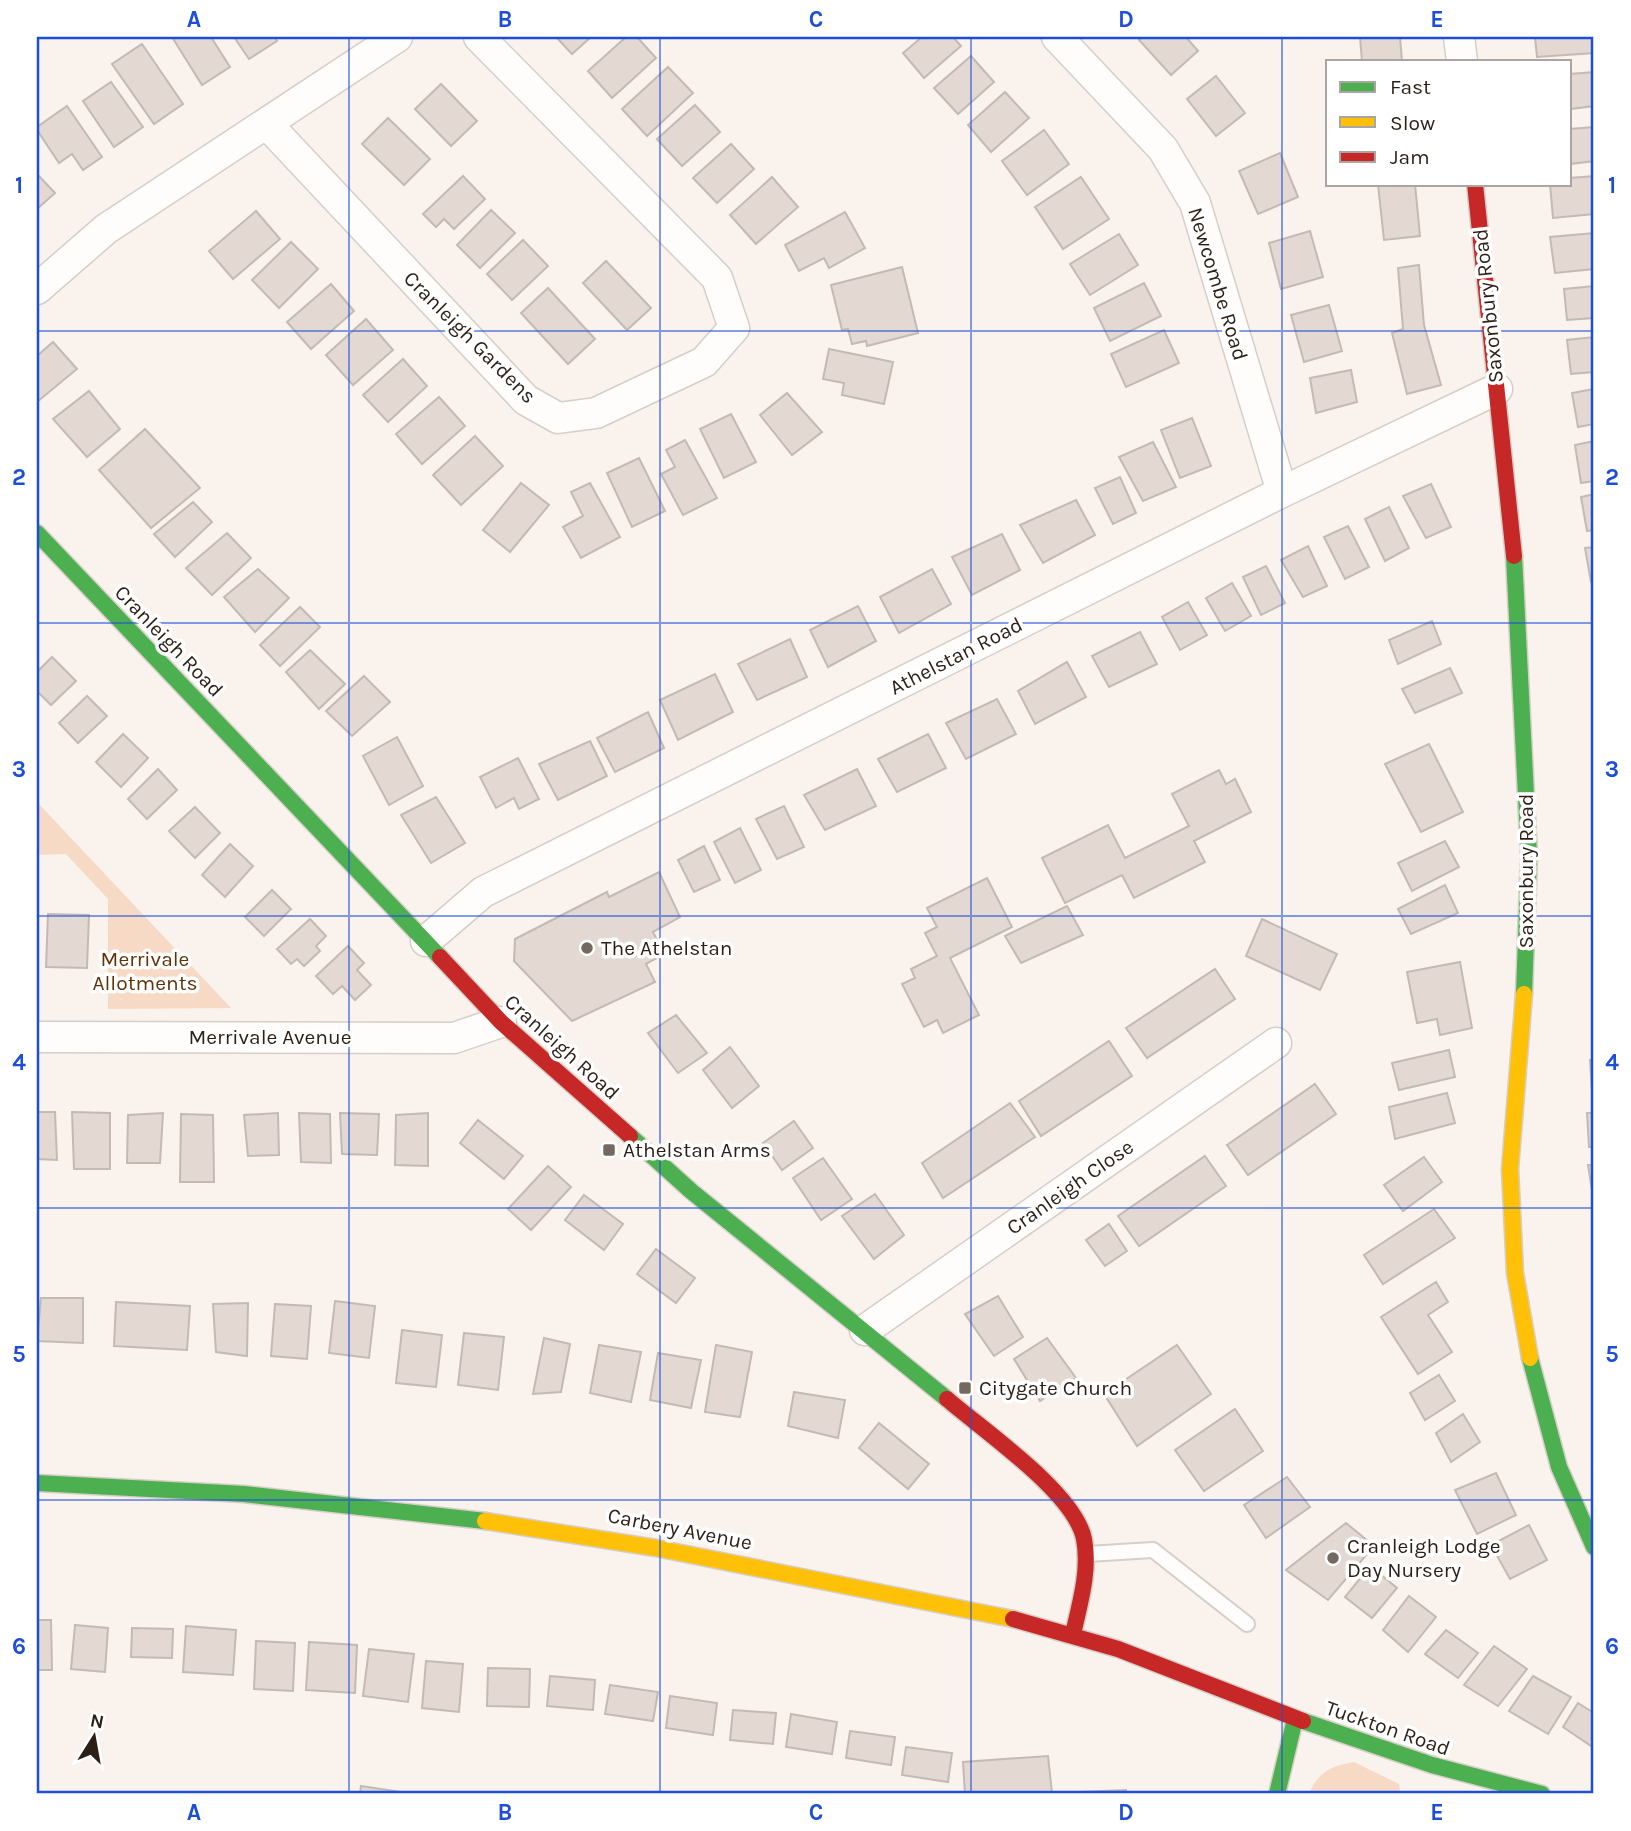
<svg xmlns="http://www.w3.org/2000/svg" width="1631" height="1831" font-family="Karla,sans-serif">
<rect width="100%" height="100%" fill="#f9f2ed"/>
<g fill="#f7dac5">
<path d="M37,802l194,206 -123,1v-110l-42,-45 -29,1z"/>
<path d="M1354,1762l45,22 2,10h-92c9,-22 22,-28 45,-32z"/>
</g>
<g fill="#e3d9d2" stroke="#c3bab3" stroke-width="2">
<path d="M172,37h39l19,30 -28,18z"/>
<path d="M234,37h41l2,4 -28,18z"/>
<path d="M556,37h35l-19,17z"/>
<path d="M626,37h11l19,21 -44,40 -24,-27z"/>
<path d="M922,37h31l8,9 -37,32 -21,-25z"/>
<path d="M1143,37h43l12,14 -27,24 -32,-35z"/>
<path d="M1360,37h40l2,24h-40z"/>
<path d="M1535,37h59v16l-57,4z"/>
<path d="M142,44l41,60 -29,20 -42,-60z"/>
<path d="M971,56l23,26 -36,32 -24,-26z"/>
<path d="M668,67l25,26 -46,43 -25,-27z"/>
<path d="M1594,72v34l-24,3v-35z"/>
<path d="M1216,76l29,37 -29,23 -29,-37z"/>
<path d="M111,82l32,45 -29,20 -31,-46z"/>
<path d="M441,84l36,37 -26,25 -36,-37z"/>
<path d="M1005,92l24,26 -38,34 -23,-27z"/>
<path d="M695,105l25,27 -38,34 -25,-27z"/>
<path d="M67,106l35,51 -19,13 -11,-16 -13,9 -22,-33v-3z"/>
<path d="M388,118l42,41 -26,26 -42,-41z"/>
<path d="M1594,127v34l-24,3v-35z"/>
<path d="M1044,130l25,34 -42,31 -25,-34z"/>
<path d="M731,144l23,25 -37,34 -24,-25z"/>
<path d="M1280,153l18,44 -40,17 -19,-43z"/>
<path d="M37,174l18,19 -18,16z"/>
<path d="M463,176l22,23 -31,30 -10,-10 -8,8 -13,-13z"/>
<path d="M1594,176v38l-41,4 -3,-34h20v-6z"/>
<path d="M772,177l26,30 -42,37 -26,-29z"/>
<path d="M1081,177l28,42 -46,30 -28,-42z"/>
<path d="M1378,184h37l5,52 -36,4z"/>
<path d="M491,210l24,23 -35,35 -23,-23z"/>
<path d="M256,211l24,28 -47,40 -24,-28z"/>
<path d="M845,212l20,36 -36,20 -5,-10 -25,13 -14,-26z"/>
<path d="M1310,231l13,46 -42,12 -12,-46z"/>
<path d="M1594,233v36l-39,4 -5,-36z"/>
<path d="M1119,234l19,31 -48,30 -20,-31z"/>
<path d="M523,240l25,26 -36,34 -25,-26z"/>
<path d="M291,242l27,27 -39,39 -27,-28z"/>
<path d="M606,261l45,47 -24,22 -44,-47z"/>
<path d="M1419,265l5,60 17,60 -34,9 -15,-61 11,-4 -5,-61z"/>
<path d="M902,267l16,66 -51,13 -1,-5 -14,3 -4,-15 -6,1 -11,-45z"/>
<path d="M1144,283l17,33 -51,25 -16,-33z"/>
<path d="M331,284l23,27 -43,38 -24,-27z"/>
<path d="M1594,286v32l-27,2 -3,-31z"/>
<path d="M548,288l47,51 -27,25 -47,-51z"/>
<path d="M1329,305l13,46 -38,11 -13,-47z"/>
<path d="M366,319l27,31 -40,35 -27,-30z"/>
<path d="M1164,330l15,33 -53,24 -15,-33z"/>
<path d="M1594,337v35l-23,2 -4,-34z"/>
<path d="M53,342l24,27 -40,33v-46z"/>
<path d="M829,349l64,13 -9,42 -42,-9 2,-12 -21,-4z"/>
<path d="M403,359l24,27 -39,36 -25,-27z"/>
<path d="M1351,370l6,32 -41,11 -6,-35z"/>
<path d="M1594,389v35l-16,3 -6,-34z"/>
<path d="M89,391l31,38 -33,28 -34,-38z"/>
<path d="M787,393l35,39 -30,23 -32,-40z"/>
<path d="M439,397l26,29 -43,38 -26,-30z"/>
<path d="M731,414l25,48 -32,16 -24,-49z"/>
<path d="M1192,418l19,48 -31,12 -19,-48z"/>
<path d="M145,429l55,59 -49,40 -52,-58z"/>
<path d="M475,436l28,30 -42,39 -28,-30z"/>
<path d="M685,440l32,58 -34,17 -22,-41 14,-7 -9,-17z"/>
<path d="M1594,441v40l-13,2 -6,-38z"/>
<path d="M1153,442l23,45 -33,14 -24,-44z"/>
<path d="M639,458l26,53 -33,16 -25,-54z"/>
<path d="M1120,477l16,36 -23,11 -18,-36z"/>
<path d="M521,483l28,22 -39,47 -27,-22z"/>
<path d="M590,483l30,54 -39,21 -18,-31 20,-11 -12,-24z"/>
<path d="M1431,484l20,43 -25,11 -23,-42z"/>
<path d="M1594,494v36l-7,1 -6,-34z"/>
<path d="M1076,500l19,35 -52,28 -23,-38z"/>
<path d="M193,502l19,20 -37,35 -21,-23z"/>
<path d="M1389,507l20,41 -24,13 -20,-42z"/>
<path d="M1348,526l21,41 -24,12 -21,-42z"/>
<path d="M227,533l24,25 -39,37 -26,-27z"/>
<path d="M1002,534l18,36 -48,25 -20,-38z"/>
<path d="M1308,546l19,40 -24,11 -22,-37z"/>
<path d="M1594,547v35h-3l-6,-34z"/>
<path d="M1266,566l19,37 -24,12 -18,-38z"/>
<path d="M258,569l31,29 -34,34 -31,-35z"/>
<path d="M932,569l19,35 -52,29 -19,-36z"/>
<path d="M1232,583l19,33 -26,15 -19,-33z"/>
<path d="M1188,602l19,33 -27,15 -18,-33z"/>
<path d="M858,606l18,35 -48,26 -18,-37z"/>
<path d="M300,607l20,20 -40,39 -20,-21z"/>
<path d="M1432,621l9,23 -43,20 -9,-24z"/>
<path d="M1140,632l17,32 -48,23 -17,-31z"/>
<path d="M790,639l17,38 -50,23 -19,-36z"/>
<path d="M310,650l35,34 -26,25 -33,-37z"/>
<path d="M52,657l24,24 -25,24 -14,-14v-19z"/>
<path d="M1067,662l19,35 -51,27 -17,-33z"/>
<path d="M1450,668l12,25 -47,20 -13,-24z"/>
<path d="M715,674l18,38 -55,28 -18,-40z"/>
<path d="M364,676l26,26 -38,34 -26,-25z"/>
<path d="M87,696l20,20 -29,27 -19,-20z"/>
<path d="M997,699l19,35 -50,25 -20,-36z"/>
<path d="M648,712l16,36 -49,24 -18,-34z"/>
<path d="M123,734l25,24 -27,29 -25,-25z"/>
<path d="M928,734l18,34 -49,24 -19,-33z"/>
<path d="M397,737l26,49 -34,19 -26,-49z"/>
<path d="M590,741l17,35 -49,24 -19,-36z"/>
<path d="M1429,744l34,68 -42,20 -36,-68z"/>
<path d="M518,758l21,41 -20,10 -5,-11 -18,10 -16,-31z"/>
<path d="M158,769l19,21 -30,29 -19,-20z"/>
<path d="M857,769l19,37 -51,24 -21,-35z"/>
<path d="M1219,770l7,14 9,-5 16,33 -57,29 11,21 -71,36 -12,-23 -57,28 -23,-45 66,-33 17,33 64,-32 -17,-32z"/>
<path d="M436,797l29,46 -34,20 -30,-48z"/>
<path d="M784,806l20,41 -27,12 -21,-40z"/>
<path d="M195,807l25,26 -25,25 -26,-27z"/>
<path d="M740,828l21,42 -26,13 -21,-41z"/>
<path d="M1445,841l14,26 -47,24 -14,-28z"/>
<path d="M230,844l23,22 -28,31 -23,-22z"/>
<path d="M704,846l16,34 -26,12 -16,-32z"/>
<path d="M659,872l21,45 -27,15 11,22 -18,10 9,18 -83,39 -58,-60 1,-22 92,-47 2,5z"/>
<path d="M987,878l25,49 -62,31 29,57 -36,18 -6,-13 -13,7 -22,-43 13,-6 -4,-9 26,-13 -12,-23 12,-6 -10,-19z"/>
<path d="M1445,885l13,28 -47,21 -13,-25z"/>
<path d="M272,890l19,19 -27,27 -19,-19z"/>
<path d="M1067,906l16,29 -62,28 -16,-27z"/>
<path d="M48,914l41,1 -2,53 -41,-1z"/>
<path d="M310,919l16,17 -10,10 4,5 -16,15 -7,-7 -6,5 -14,-15z"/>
<path d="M1262,919l75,35 -17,36 -74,-34z"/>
<path d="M348,946l16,17 -7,7 14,15 -16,15 -13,-14 -9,8 -17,-18z"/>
<path d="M1460,962l12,66 -32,7 -3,-16 -20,4 -10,-51z"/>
<path d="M1215,969l20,30 -88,59 -21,-30z"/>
<path d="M676,1015l31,38 -29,20 -30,-40z"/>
<path d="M1109,1041l23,35 -91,60 -22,-35z"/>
<path d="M730,1047l29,39 -27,22 -29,-38z"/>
<path d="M1449,1050l6,27 -56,13 -7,-27z"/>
<path d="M1590,1060h4v31h-2z"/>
<path d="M1315,1084l21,30 -88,61 -21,-30z"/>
<path d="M1447,1093l8,30 -60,16 -6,-32z"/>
<path d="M1010,1103l25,34 -92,61 -21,-35z"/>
<path d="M37,1112h18l2,48 -20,-1z"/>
<path d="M72,1112l38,1v56h-36z"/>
<path d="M163,1113l-3,50h-33l1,-48z"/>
<path d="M278,1113l1,42 -31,1 -4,-41z"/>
<path d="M299,1113l31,1 1,49 -30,-1z"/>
<path d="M340,1113l39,1 -2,41 -35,-1z"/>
<path d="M428,1113v53l-33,-1 1,-50z"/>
<path d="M1587,1113h7v34h-5z"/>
<path d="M181,1114l32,1 1,67h-34z"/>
<path d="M478,1120l45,36 -19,23 -44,-36z"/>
<path d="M794,1121l19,27 -31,22 -19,-27z"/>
<path d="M1205,1156l21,30 -87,60 -21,-30z"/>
<path d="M1424,1157l18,25 -39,29 -19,-26z"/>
<path d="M823,1158l29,41 -31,21 -28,-42z"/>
<path d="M1588,1165h6v38z"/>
<path d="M548,1166l23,21 -40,43 -23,-21z"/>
<path d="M875,1194l29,41 -30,24 -32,-43z"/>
<path d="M584,1195l39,29 -19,26 -39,-30z"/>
<path d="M1434,1209l21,29 -72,46 -19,-29z"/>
<path d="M1109,1224l18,27 -22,15 -19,-26z"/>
<path d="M656,1249l39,29 -19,25 -39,-29z"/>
<path d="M1436,1282l12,20 -20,13 24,37 -34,22 -37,-57z"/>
<path d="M998,1296l25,41 -29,19 -29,-42z"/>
<path d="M41,1298h42v45l-46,-2z"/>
<path d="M335,1301l40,5 -6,52 -40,-5z"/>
<path d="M116,1302l74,4 -3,44 -73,-4z"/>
<path d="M248,1303l-1,53 -31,-4 -3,-48z"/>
<path d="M275,1304l36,2 -4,53 -36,-3z"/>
<path d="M402,1330l40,5 -6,52 -40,-4z"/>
<path d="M464,1333l40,4 -6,53 -40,-5z"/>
<path d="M544,1338l26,6 -9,48 -28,2z"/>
<path d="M1047,1338l29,40 -36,23 -26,-42z"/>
<path d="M599,1345l42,7 -10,50 -41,-9z"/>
<path d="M716,1345l36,7 -12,65 -35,-5z"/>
<path d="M1177,1345l34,49 -74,52 -33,-52z"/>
<path d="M658,1353l43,7 -10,48 -41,-8z"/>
<path d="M1439,1375l16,26 -30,19 -15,-27z"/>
<path d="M794,1392l51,8 -7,38 -50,-12z"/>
<path d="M1235,1409l28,42 -59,40 -29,-41z"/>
<path d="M1463,1414l17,28 -29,20 -15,-29z"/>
<path d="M879,1423l50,41 -21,25 -49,-41z"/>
<path d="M1496,1473l20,42 -39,19 -22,-44z"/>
<path d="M1287,1477l23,30 -44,31 -22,-33z"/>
<path d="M1346,1523l28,23 -46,54 -42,-30z"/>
<path d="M1529,1525l18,35 -37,19 -19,-34z"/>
<path d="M1370,1566l27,22 -25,30 -27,-21z"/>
<path d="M1409,1596l27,21 -28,35 -25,-22z"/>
<path d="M37,1620h14l1,50h-15z"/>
<path d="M75,1625l33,3 -3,44 -34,-3z"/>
<path d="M186,1626l50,4 -3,45 -50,-3z"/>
<path d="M132,1628l41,1 -1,29 -41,-1z"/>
<path d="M1446,1630l32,23 -20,25 -33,-24z"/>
<path d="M256,1641l39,2 -2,48 -39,-2z"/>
<path d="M309,1642l48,3 -2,48 -49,-3z"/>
<path d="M1494,1646l33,23 -29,37 -34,-21z"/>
<path d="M369,1649l45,5 -6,48 -45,-6z"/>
<path d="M426,1661l37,3 -4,48 -37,-4z"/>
<path d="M488,1668l42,1 -1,38 -42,-1z"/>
<path d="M550,1676l45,4 -2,30 -46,-4z"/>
<path d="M1533,1676l38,21 -23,37 -39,-23z"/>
<path d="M610,1685l48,7 -5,29 -48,-7z"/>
<path d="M670,1696l47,7 -4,32 -47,-7z"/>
<path d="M1578,1703l16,10v35l-31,-21z"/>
<path d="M733,1710l43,3 -3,31 -43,-4z"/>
<path d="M791,1714l46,8 -5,32 -46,-7z"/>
<path d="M850,1731l45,6 -4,28 -45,-7z"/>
<path d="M906,1747l46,6 -4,29 -46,-7z"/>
<path d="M1048,1756l4,37 74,-3v4h-161l-2,-32z"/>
<path d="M361,1786l53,8h-54z"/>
</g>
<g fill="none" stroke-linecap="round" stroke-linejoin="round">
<g stroke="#d7cec7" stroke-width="18">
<path id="lane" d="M1087,1554l66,-4 94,74"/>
</g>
<g stroke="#d7cec7" stroke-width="33">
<g id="street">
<path d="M1057,37l106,112 32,54 87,289"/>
<path d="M1459,37l3,24"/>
<path d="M267,124l259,276 32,18 38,-5 108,-51 30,-34 -17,-50 -238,-241"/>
<path d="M37,289l69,-60 291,-192"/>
<path d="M426,941l57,-49 799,-400 215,-103"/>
<path d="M37,1037l417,1 47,-16"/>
<path d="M865,1330l411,-287"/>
</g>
</g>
<g stroke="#d7cec7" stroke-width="19">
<g id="fast">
<path d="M37,533l403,424"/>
<path d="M1514,556l15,300 -5,138"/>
<path d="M630,1136l61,55 256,208"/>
<path d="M1530,1358l29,109 35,80"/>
<path d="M37,1483l207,11 241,27"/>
<path d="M1303,1721l129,44 110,29"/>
<path d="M1277,1794l18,-75"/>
</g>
</g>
<g stroke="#d7cec7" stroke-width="19">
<g id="slow">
<path d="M1524,994l-14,175 5,104 15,85"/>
<path d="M485,1521l171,27 357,71"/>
</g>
</g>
<g stroke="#d7cec7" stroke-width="19">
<g id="jam">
<path d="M1475,184l39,372"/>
<path d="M440,957l61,65 129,114"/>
<path d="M947,1399c37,32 128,94 137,140 6,31 -4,64 -11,95"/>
<path d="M1013,1619l105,30 185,72"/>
</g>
</g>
<use href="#lane" stroke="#fefdfc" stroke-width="14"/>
<use href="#street" stroke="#fefdfc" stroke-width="30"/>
<use href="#fast" stroke="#4caf50" stroke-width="16"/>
<use href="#slow" stroke="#ffc107" stroke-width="16"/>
<use href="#jam" stroke="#c62828" stroke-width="16"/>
</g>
<path fill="none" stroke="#1d4ed8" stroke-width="2" stroke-opacity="0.55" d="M349,37v1757M660,37v1757M971,37v1757M1282,37v1757M37,331h1557M37,623h1557M37,916h1557M37,1208h1557M37,1500h1557"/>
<g fill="#736961" stroke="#fff" stroke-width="2.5">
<circle cx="587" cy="948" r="7"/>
<rect x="602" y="1143" width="14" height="14" rx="3.5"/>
<rect x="958" y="1381" width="14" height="14" rx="3.5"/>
<circle cx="1333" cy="1558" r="7"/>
</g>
<g text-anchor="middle" stroke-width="7" stroke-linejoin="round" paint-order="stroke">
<g font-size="21" fill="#2b1f16" stroke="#fff">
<text transform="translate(1218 284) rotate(73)" y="7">Newcombe Road</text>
<text transform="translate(1488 306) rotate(-96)" y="7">Saxonbury Road</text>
<text transform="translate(470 337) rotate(45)" y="7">Cranleigh Gardens</text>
<text transform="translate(169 641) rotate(46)" y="7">Cranleigh Road</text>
<text transform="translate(956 656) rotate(-27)" y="7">Athelstan Road</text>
<text transform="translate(1526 871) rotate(-90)" y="7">Saxonbury Road</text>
<text x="270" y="1044">Merrivale Avenue</text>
<text transform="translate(562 1047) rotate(42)" y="7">Cranleigh Road</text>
<text transform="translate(1070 1187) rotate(-35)" y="7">Cranleigh Close</text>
<text transform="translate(680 1529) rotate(11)" y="7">Carbery Avenue</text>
<text transform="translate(1388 1728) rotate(19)" y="7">Tuckton Road</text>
</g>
<g font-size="21" fill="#2b1f16" stroke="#fff" text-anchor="start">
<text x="601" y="955">The Athelstan</text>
<text x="623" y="1157">Athelstan Arms</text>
<text x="979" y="1395">Citygate Church</text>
<text x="1347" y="1553">Cranleigh Lodge<tspan x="1347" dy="24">Day Nursery</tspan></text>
</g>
<g font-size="21" fill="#623207" stroke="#fff">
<text x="145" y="966">Merrivale<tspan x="145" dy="24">Allotments</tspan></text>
</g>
</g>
<rect width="1631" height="1831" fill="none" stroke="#ffffff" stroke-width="77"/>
<rect x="1326" y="60" width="245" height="126" fill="#ffffff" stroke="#aaa5a2" stroke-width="2"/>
<rect x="1340" y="82" width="35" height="10" fill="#4caf50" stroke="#aaa5a2" stroke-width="2"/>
<text x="1390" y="94" font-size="21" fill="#2b1f16">Fast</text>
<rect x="1340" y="117" width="35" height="10" fill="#ffc107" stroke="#aaa5a2" stroke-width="2"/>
<text x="1390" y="130" font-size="21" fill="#2b1f16">Slow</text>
<rect x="1340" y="152" width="35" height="10" fill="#c62828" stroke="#aaa5a2" stroke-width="2"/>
<text x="1390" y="164" font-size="21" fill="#2b1f16">Jam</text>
<g transform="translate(94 1737) rotate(11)" stroke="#ffffff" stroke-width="5" paint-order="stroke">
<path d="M0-5L12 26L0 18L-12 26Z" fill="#2b1f16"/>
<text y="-10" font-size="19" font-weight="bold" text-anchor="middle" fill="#2b1f16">N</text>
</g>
<rect x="38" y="38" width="1554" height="1754" fill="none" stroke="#1d4ed8" stroke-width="2.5"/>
<g font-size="23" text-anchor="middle" font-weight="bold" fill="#1d4ed8">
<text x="194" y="27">A</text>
<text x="505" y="27">B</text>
<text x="816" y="27">C</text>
<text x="1126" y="27">D</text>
<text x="1437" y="27">E</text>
<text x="19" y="193">1</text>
<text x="1612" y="193">1</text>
<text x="19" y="485">2</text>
<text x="1612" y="485">2</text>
<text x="19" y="777">3</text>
<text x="1612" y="777">3</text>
<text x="19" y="1070">4</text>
<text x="1612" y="1070">4</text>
<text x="19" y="1362">5</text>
<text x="1612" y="1362">5</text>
<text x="19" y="1654">6</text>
<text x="1612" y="1654">6</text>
<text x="194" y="1820">A</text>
<text x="505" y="1820">B</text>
<text x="816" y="1820">C</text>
<text x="1126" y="1820">D</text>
<text x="1437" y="1820">E</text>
</g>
</svg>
